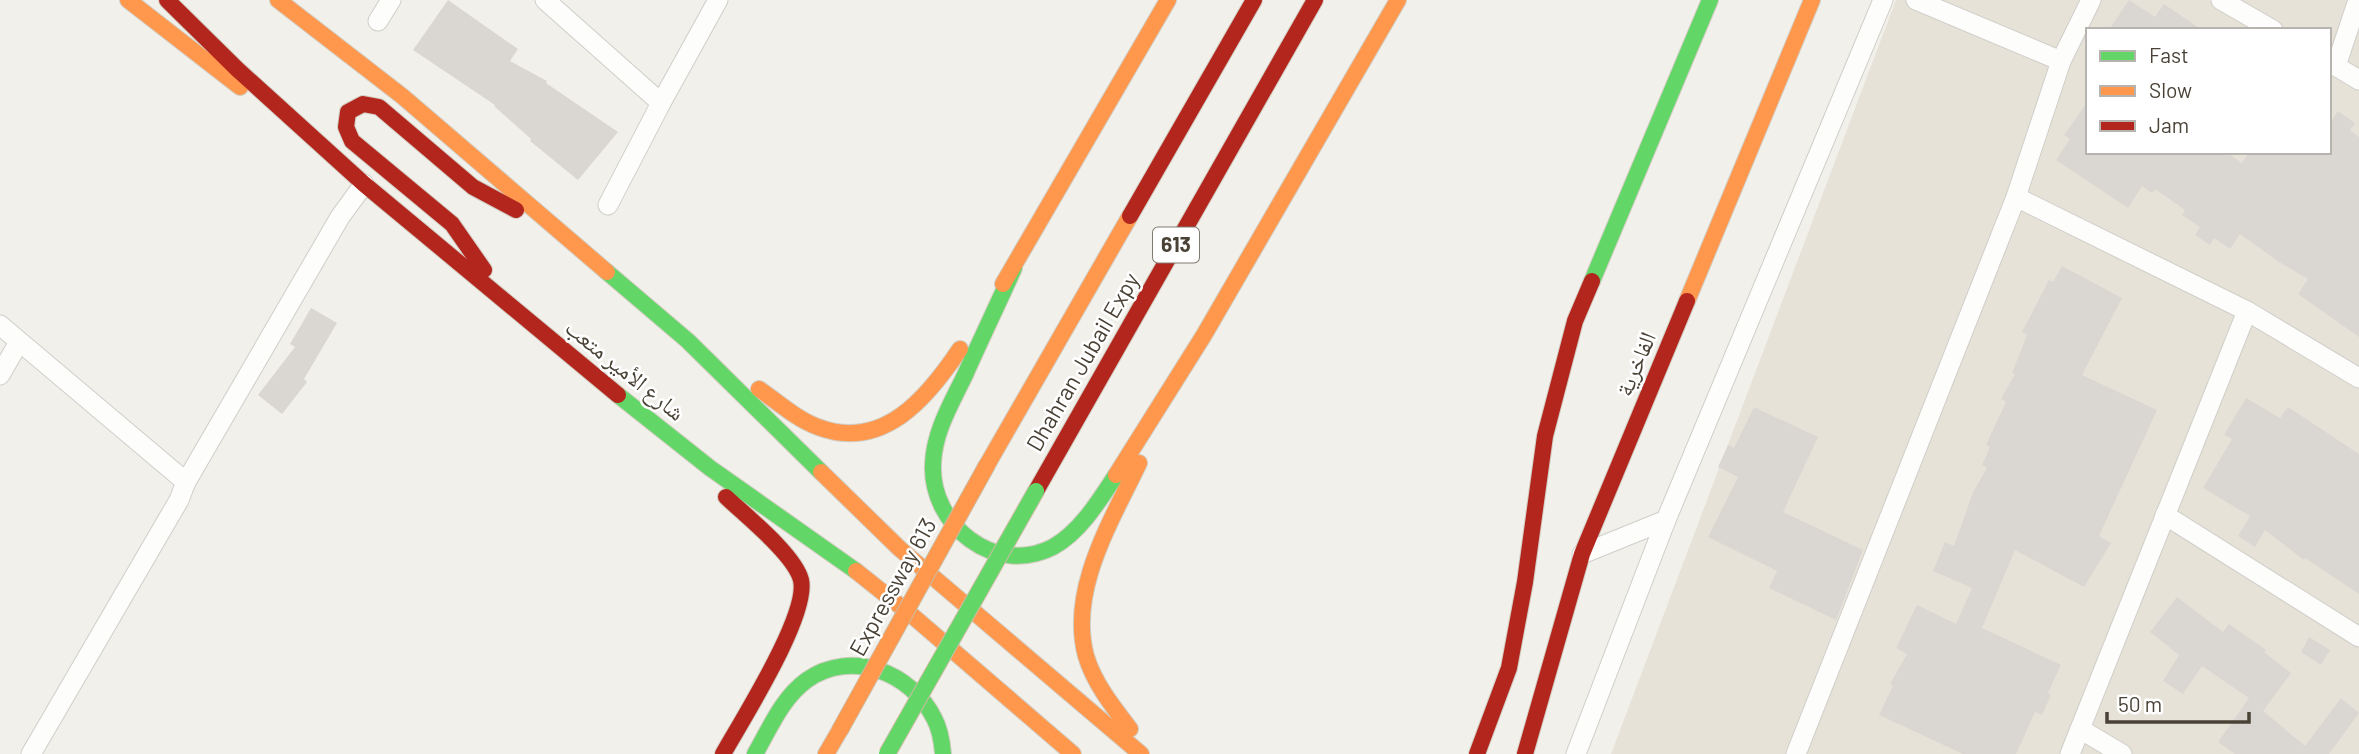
<svg xmlns="http://www.w3.org/2000/svg" width="2359" height="754" font-family="Barlow,'Noto Naskh Arabic',sans-serif">
<rect width="100%" height="100%" fill="#f2f0eb"/>
<path fill="#e7e2d8" fill-rule="evenodd" d="M1896,0h463v754h-748zM2088,30h241v122h-241z"/>
<g fill="#dad7d2">
<path d="M448,0l70,49 -8,12 37,20 -1,2 72,49 -40,48 -48,-39 1,-2 -37,-33 1,-1 -82,-55z"/>
<path d="M2129,0l26,17 9,-13 38,26h-93z"/>
<path d="M2088,101v51h138l16,11 7,-11h80v-27l9,-14 17,12 -5,7 9,7v200l-61,-43 10,-15 -29,-17 -39,-28 -10,15 -16,-11 -4,7 -15,-10 5,-8 -18,-12 3,-5 -30,-21 -3,4 -10,-7 -14,22 -72,-48 14,-21 -6,-4z"/>
<path d="M2062,266l60,32 -40,77 75,35 -58,126 12,7 -27,44 -69,-37 -33,78 79,37 -13,28 3,2 -9,20 -7,-3 -19,42h-53l-84,-39 14,-29 -3,-2 17,-30 -11,-6 21,-43 39,19 16,-36 -39,-17 12,-29 9,4 19,-54 14,-24 -5,-3 8,-18 -4,-2 20,-43 -5,-3 14,-25 -3,-1 15,-38 -5,-3 27,-52 4,2z"/>
<path d="M311,308l26,15 -33,56 3,3 -25,32 -24,-19 37,-48 -5,-3z"/>
<path d="M2246,398l34,20 8,-11 71,47v140l-54,-36 -1,2 -39,-30 -10,17 -17,-11 12,-20 -47,-28 29,-49 -8,-4z"/>
<path d="M1754,407l64,30 -35,75 80,38 -27,70 -67,-32 8,-17 -69,-34 30,-60 -20,-10 10,-22 6,3z"/>
<path d="M2177,597l46,35 6,-8 37,26 -2,2 27,21 -28,38 42,35 36,-48 18,15 -30,41h-94l-17,-12 31,-44 -47,-32 -19,28 -20,-13 16,-26 -29,-23z"/>
<path d="M2309,637l21,13 -9,15 -20,-13z"/>
</g>
<g fill="none" stroke-linecap="round" stroke-linejoin="round">
<g stroke="#d0cec9" stroke-width="21">
<g id="street">
<path d="M545,0l116,103"/>
<path d="M1916,0l145,61"/>
<path d="M2221,0l52,30"/>
<path d="M378,21l13,-21"/>
<path d="M2329,62l30,18"/>
<path d="M2336,66l22,-66"/>
<path d="M2016,197l231,114 112,67"/>
<path d="M608,205l53,-102 57,-103"/>
<path d="M0,325l186,157 154,-265 24,-33"/>
<path d="M0,375l19,-33"/>
<path d="M2165,515l194,122"/>
<path d="M1582,554l84,-34 217,-520"/>
<path d="M2080,729l42,25"/>
<path d="M31,754l148,-254 7,-18"/>
<path d="M1576,754l90,-234"/>
<path d="M1796,754l220,-557 45,-136 30,-61"/>
<path d="M2070,754l177,-443"/>
</g>
</g>
<g stroke="#d2cdc2" stroke-width="18">
<g id="fast">
<path d="M1014,268c-16,36 -33,71 -49,107 -14,29 -31,57 -32,89 -3,61 62,113 120,83 27,-15 46,-46 63,-72"/>
<path d="M607,272l81,69 133,131"/>
<path d="M1592,281l118,-281"/>
<path d="M618,395l92,73 146,103"/>
<path d="M755,754c15,-26 27,-56 52,-74 44,-31 104,-8 127,38 6,11 8,23 9,36"/>
</g>
</g>
<g stroke="#d2cdc2" stroke-width="18">
<g id="slow">
<path d="M128,0l112,87"/>
<path d="M278,0l124,96 205,176"/>
<path d="M1003,284l165,-284"/>
<path d="M1687,301l125,-301"/>
<path d="M759,389c19,13 37,30 59,38 65,25 110,-30 142,-78"/>
<path d="M987,465l143,-249"/>
<path d="M821,472l79,77 241,205"/>
<path d="M1116,475l88,-140 194,-335"/>
<path d="M856,571l59,47 158,136"/>
<path d="M1130,729c-17,-22 -36,-46 -44,-73 -18,-66 26,-136 53,-193"/>
<path d="M826,754l14,-24"/>
</g>
</g>
<g stroke="#d2cdc2" stroke-width="18">
<g id="jam">
<path d="M167,0l70,69 127,115 254,211"/>
<path d="M1130,216l124,-216"/>
<path d="M484,270l-32,-46 -100,-83 -6,-14 2,-15 15,-8 16,3 94,80 43,23"/>
<path d="M1036,491l279,-491"/>
<path d="M723,754c19,-34 86,-139 78,-174 -6,-25 -56,-65 -75,-83"/>
<path d="M1477,754l32,-86 16,-86 20,-146 30,-115 17,-40"/>
<path d="M1525,754l57,-200 105,-253"/>
</g>
</g>
<use href="#street" stroke="#fdfdfc" stroke-width="19"/>
<use href="#fast" stroke="#63d668" stroke-width="16"/>
<use href="#slow" stroke="#ff974d" stroke-width="16"/>
<use href="#jam" stroke="#b3261e" stroke-width="16"/>
<g stroke="#ccbda4" stroke-width="18" stroke-linecap="butt">
<path id="fast-bridge" d="M887,754l149,-263"/>
</g>
<g stroke="#ccbda4" stroke-width="18" stroke-linecap="butt">
<path id="slow-bridge" d="M840,730l147,-265"/>
</g>
<use href="#fast-bridge" stroke="#63d668" stroke-width="16"/>
<use href="#slow-bridge" stroke="#ff974d" stroke-width="16"/>
</g>
<g text-anchor="middle" stroke-width="5" stroke-linejoin="round" paint-order="stroke">
<rect fill="#fff" stroke="#807b72" stroke-width="2" x="1153" y="227.5" width="46" height="35" rx="5"/>
<g font-size="21" font-weight="bold" fill="#4a4236">
<text x="1176" y="252">613</text>
</g>
<g font-size="23" fill="#4a4236" stroke="#fff">
<text transform="translate(1083 362) rotate(-60)" y="8">Dhahran Jubail Expy</text>
<text transform="translate(1636 364) rotate(-67)" y="8">الفاخرية</text>
<text transform="translate(625 370) rotate(39)" y="8">شارع الأمير متعب</text>
<text transform="translate(893 587) rotate(-61)" y="8">Expressway 613</text>
</g>
</g>
<rect x="2086" y="28" width="245" height="126" fill="#ffffff" stroke="#b7b3af" stroke-width="2"/>
<rect x="2100" y="51" width="35" height="10" fill="#63d668" stroke="#b7b3af" stroke-width="2"/>
<text x="2149" y="63" font-size="21" fill="#4a4236">Fast</text>
<rect x="2100" y="86" width="35" height="10" fill="#ff974d" stroke="#b7b3af" stroke-width="2"/>
<text x="2149" y="98" font-size="21" fill="#4a4236">Slow</text>
<rect x="2100" y="121" width="35" height="10" fill="#b3261e" stroke="#b7b3af" stroke-width="2"/>
<text x="2149" y="133" font-size="21" fill="#4a4236">Jam</text>
<path d="M2107 712v10h142v-10" fill="none" stroke="#4a4236" stroke-width="3.5"/>
<text x="2118" y="712" font-size="21" fill="#4a4236" stroke="#ffffff" stroke-width="5" paint-order="stroke">50 m</text>
</svg>
